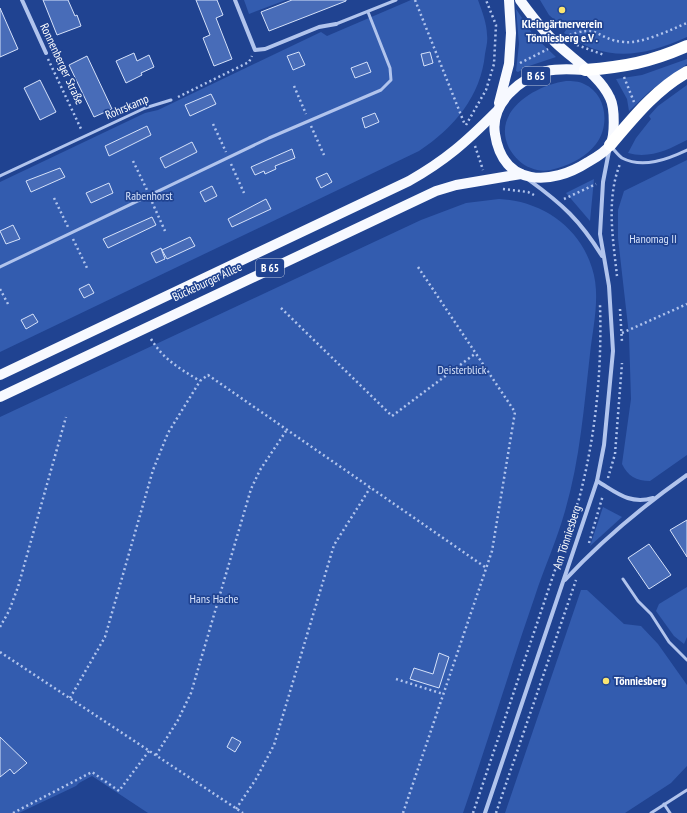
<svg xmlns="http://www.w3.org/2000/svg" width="687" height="813" font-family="'PT Sans Narrow',sans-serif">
<rect width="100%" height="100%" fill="#204391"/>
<g fill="#335caf">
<path d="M244,0h42l-37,14z"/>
<path d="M411,0h67c4,11 9,24 9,35 1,6 -1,13 -2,19 -4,42 -31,74 -66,97l-419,201v-170l145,-69 13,-3 163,-78 6,4z"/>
<path d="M540,0h147v37c-45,20 -81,26 -123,-4l2,-3 -17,-15z"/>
<path d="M516,9l18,27 22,21 -27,9 -11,6 -2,-1 3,-27z"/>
<path d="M687,59v5l-37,27 -21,20 -2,-12 -11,-20 26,-4z"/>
<path d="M566,81c6,0 13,0 18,3 23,10 26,42 12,60 -9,12 -24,20 -38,24 -9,3 -18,4 -27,0 -9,-3 -17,-11 -22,-20 -18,-37 27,-63 57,-67z"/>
<path d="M687,85v55c-19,10 -38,19 -59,13l8,-15 15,-19 -2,-3 9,-10z"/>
<path d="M687,160v295l-37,26c-14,0 -22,-5 -28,-17l9,-65 -2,-64 -11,-97v-28l6,-19z"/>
<path d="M594,179l-4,42 -24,-28z"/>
<path d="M499,199c42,2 80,27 93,69 9,27 1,58 -2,86 -6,52 -10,106 -25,157 -8,29 -21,57 -30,85 -25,72 -47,145 -72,217h-315l-56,-37 -13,7 -3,3 -57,27h-19v-396l421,-197 45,-17z"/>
<path d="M603,507l19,10 -32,29z"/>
<path d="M687,587v50l-3,7 -10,-8 -18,-25 3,-7z"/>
<path d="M581,590h6l37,34 17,2 17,18 29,41v81l-16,17 -46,30h-120z"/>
</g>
<g fill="#486cb8" stroke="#d6e2fa">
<path d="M43,0h25l7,16 2,-1 4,11 -24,9z"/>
<path d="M196,0h21l6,15 -7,3 16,41 -18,7 -11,-28 7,-3z"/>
<path d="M292,0h54v1l-77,30 -8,-19z"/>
<path d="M0,8l18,41 -18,8z"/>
<path d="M299,52l6,13 -12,5 -6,-14z"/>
<path d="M430,52l3,11 -9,3 -3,-12z"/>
<path d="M134,53l3,8 12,-6 5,12 -13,6 1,2 -16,8 -10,-22z"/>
<path d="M87,56l25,53 -18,8 -25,-52z"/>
<path d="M367,62l4,10 -16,6 -4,-10z"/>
<path d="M40,80l16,32 -16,8 -16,-32z"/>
<path d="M211,94l5,10 -26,12 -5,-11z"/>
<path d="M375,113l4,9 -14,6 -3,-10z"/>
<path d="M147,126l4,9 -42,21 -4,-10z"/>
<path d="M192,142l5,10 -32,16 -5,-10z"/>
<path d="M292,149l3,9 -20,8 1,3 -11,5 -1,-3 -9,4 -4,-8z"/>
<path d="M60,168l5,9 -34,15 -5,-11z"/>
<path d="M327,173l5,9 -11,6 -5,-10z"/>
<path d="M109,183l4,10 -22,10 -5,-10z"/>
<path d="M212,186l5,10 -12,6 -5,-10z"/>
<path d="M266,199l5,10 -39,18 -4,-8z"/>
<path d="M152,217l4,8 -48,23 -5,-9z"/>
<path d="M13,225l7,14 -14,5 -6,-13z"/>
<path d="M190,237l5,9 -28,13 -5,-9z"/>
<path d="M161,248l4,11 -9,4 -5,-10z"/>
<path d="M89,284l5,9 -10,5 -5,-9z"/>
<path d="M33,314l5,8 -12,7 -5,-9z"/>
<path d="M687,520v37l-17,-27z"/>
<path d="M649,544l22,31 -22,14 -21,-31z"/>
<path d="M439,653l10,4 -10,31 -29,-9 4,-11 19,6z"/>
<path d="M0,737l27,26 -13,11 -4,-5 -10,8z"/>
<path d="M232,737l9,5 -6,10 -8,-5z"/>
</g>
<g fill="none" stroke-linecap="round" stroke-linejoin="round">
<g stroke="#b1c4ed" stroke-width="2.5" stroke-dasharray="2 3" stroke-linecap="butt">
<path d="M415,0l50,125"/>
<path d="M565,37c35,-15 31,3 59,5 18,2 46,-12 63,-19"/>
<path d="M577,45l27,10"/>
<path d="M48,59l34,72"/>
<path d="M520,63l28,-14"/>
<path d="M624,77l10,25"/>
<path d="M294,86l12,28"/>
<path d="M178,97l71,-35 3,-6"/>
<path d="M213,124l13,28"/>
<path d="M466,125l20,-35 8,-26 2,-39 -10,-25"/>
<path d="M311,126l13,29"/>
<path d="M475,146l8,24"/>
<path d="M133,161l14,29"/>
<path d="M231,164l13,29"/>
<path d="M503,189l25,3 6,3"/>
<path d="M54,198l14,29"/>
<path d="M564,199l32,-15"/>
<path d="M152,202l13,29"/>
<path d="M73,239l14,29"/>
<path d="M617,276c-4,-37 -11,-77 3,-112"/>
<path d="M0,289l8,15"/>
<path d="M281,308l111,108 84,-63"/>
<path d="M620,309l2,33"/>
<path d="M622,333l65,-29"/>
<path d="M151,339c13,21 28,29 49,42"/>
<path d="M608,478l7,-24 7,-91"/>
<path d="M589,543l14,-48"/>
<path d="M0,627l9,-16 9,-24 48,-170"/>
<path d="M0,652l243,161"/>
<path d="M396,679l47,15"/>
<path d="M70,698l35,-61 48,-167 15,-37 32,-52 8,-6 277,192"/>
<path d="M156,755l22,-35 13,-27 60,-204 9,-19 26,-39"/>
<path d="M236,809l20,-30 18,-34 60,-200 36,-57"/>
<path d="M13,813l79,-41 27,19 30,-40"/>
<path d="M403,813l89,-262 23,-139 -97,-145"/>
<path d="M473,813l106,-314c17,-65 23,-128 21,-195"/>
<path d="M496,813l80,-233"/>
</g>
<g stroke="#b1c4ed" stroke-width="3">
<path d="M336,24l60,-24"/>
<path d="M611,146c3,4 7,9 11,12 21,11 46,1 65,-8"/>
<path d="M0,176l145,-68 26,-8"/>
<path d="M0,267l269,-129 112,-48 10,-10 -1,-12 -22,-56"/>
<path d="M623,579l15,22 13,13 18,28 18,18"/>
<path d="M664,804l6,9"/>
<path d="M651,813l36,-23"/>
</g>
<g stroke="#b1c4ed" stroke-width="4">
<path d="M22,0l24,53"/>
<path d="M235,0l20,50 10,-1 54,-22 17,-3"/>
<path d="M529,180c33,24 51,40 73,76"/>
<path d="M597,481c19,11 32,24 56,17"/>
<path d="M565,580c37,-40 78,-74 122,-105"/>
<path d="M485,813l112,-332 7,-36 9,-94 -4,-65 -9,-52 3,-52 6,-31"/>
</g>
<g stroke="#f7f9ff" stroke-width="10">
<path d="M520,0c11,15 23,31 37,44 17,16 43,32 53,54 5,10 5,38 0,47 -4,7 -15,13 -22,17 -37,24 -85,25 -93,-28 -5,-30 24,-55 51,-63 13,-3 27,-2 39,-1"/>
<path d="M499,103l10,-39 2,-31 -2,-33"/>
<path d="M0,375l409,-194c37,-21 57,-39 87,-69"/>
<path d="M0,397l436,-206 20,-6 65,-11"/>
</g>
<g stroke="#fff" stroke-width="12">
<path d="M585,70c39,-3 66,-8 102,-24"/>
<path d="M610,145c23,-27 45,-55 77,-73"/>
</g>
</g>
<g fill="#fbe571" stroke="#204391" stroke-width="1.5">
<circle cx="562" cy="10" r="4"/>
<circle cx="606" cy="681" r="4"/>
</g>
<g text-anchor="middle" stroke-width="3.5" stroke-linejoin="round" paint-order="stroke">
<g fill="#204391" stroke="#bcc7de" stroke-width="1">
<rect x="522" y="67" width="28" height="18" rx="3"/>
<rect x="256" y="259" width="28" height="18" rx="3"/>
</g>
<g font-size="11" font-weight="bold" fill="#fff">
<text x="536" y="80">B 65</text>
<text x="270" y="272">B 65</text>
</g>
<g font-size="12" font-weight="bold" fill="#fff" stroke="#204391">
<text x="562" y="28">Kleingärtnerverein<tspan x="562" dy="14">Tönniesberg e.V .</tspan></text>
<text x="614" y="685" text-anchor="start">Tönniesberg</text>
</g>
<g font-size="12" fill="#fff" stroke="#204391">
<text transform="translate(62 64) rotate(65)" y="4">Ronnenberger Straße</text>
<text transform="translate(127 107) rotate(-23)" y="4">Rohrskamp</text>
<text transform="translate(207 282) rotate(-25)" y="4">Bückeburger Allee</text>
<text transform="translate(567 537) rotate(-72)" y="4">Am Tönniesberg</text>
</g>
<g font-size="12" fill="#d6e2fa" stroke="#204391">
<text x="149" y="200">Rabenhorst</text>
<text x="653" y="243">Hanomag II</text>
<text x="462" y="374">Deisterblick</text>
<text x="214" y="603">Hans Hache</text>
</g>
</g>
</svg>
